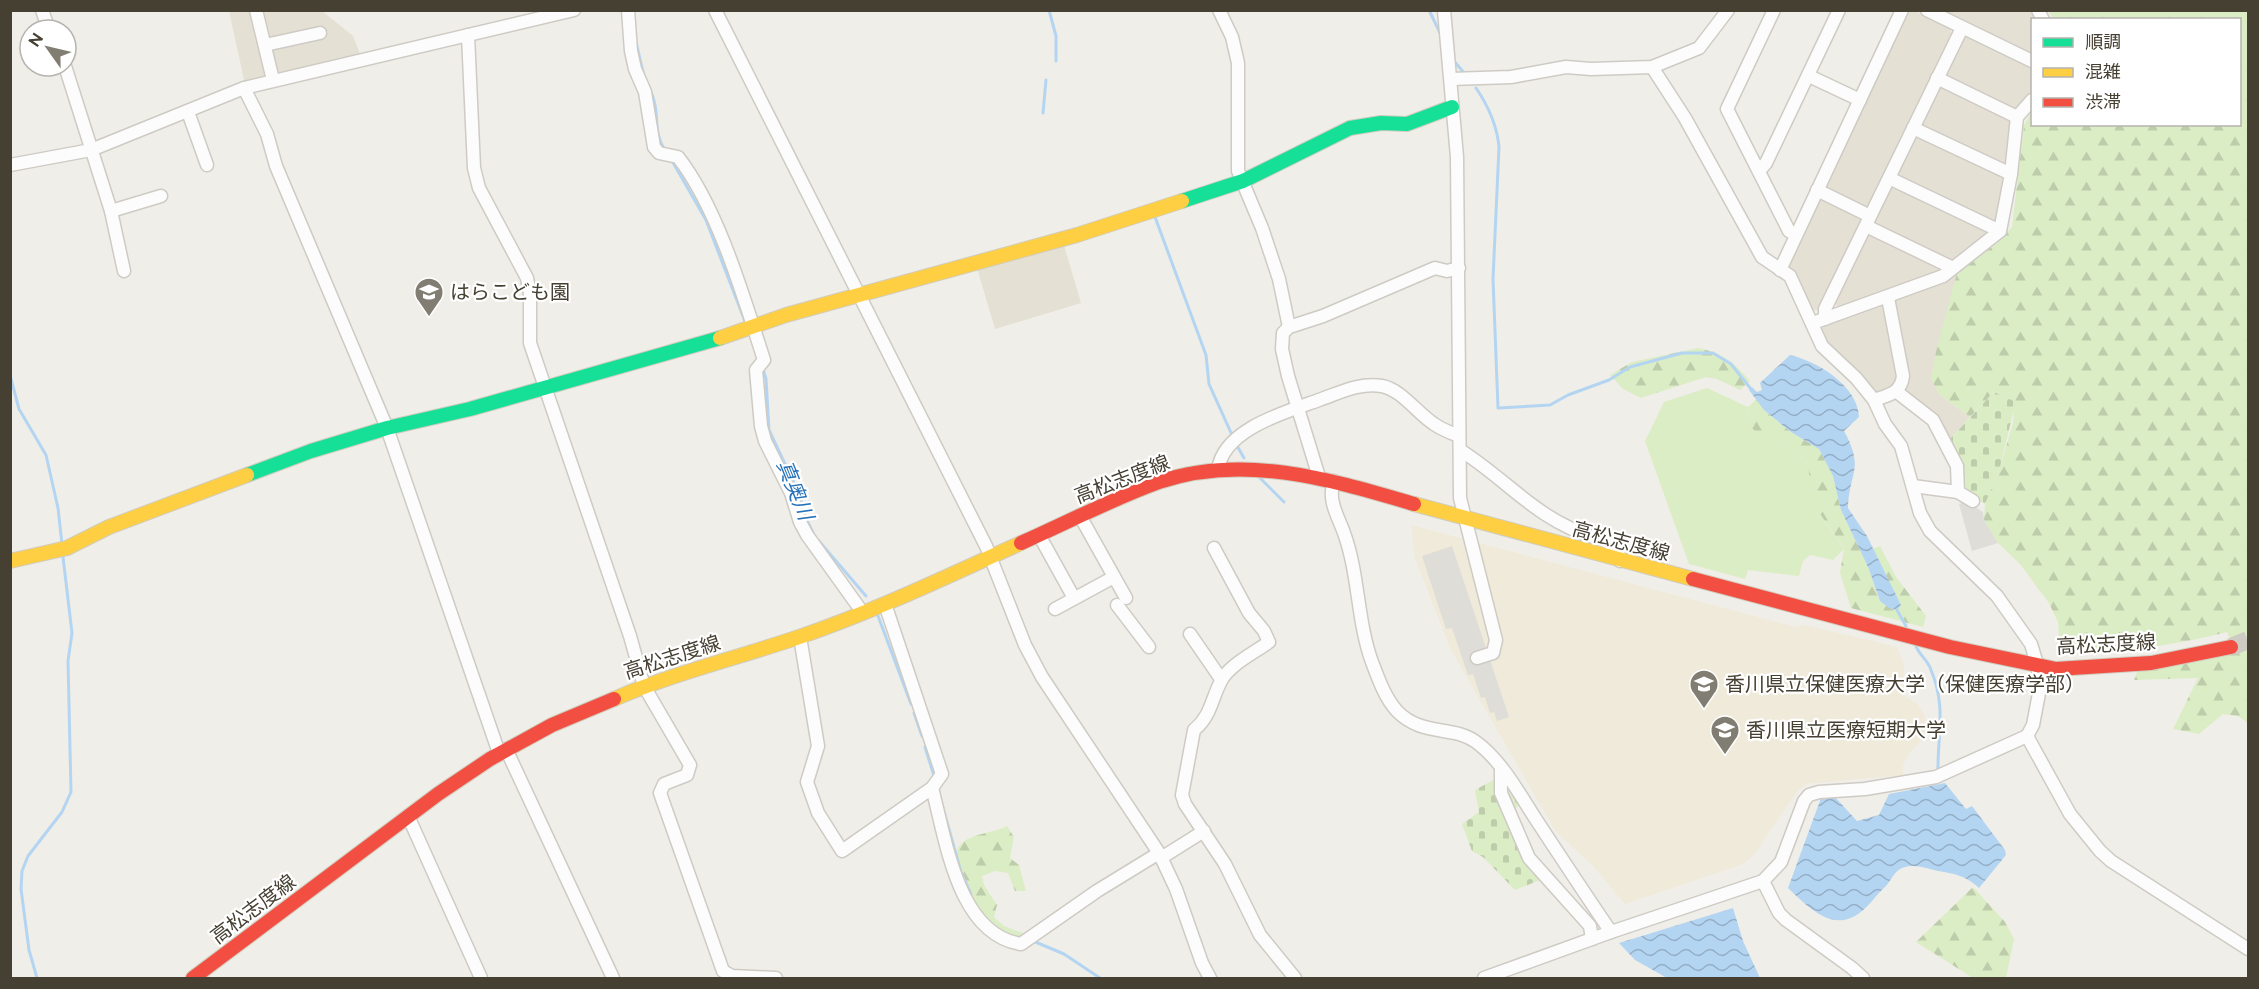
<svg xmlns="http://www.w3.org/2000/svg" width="2259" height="989" font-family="Raleway,'Noto Sans JP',sans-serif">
<defs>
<pattern id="forest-firs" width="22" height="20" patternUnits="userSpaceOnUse" patternTransform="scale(1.5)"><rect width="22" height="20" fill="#dbedc5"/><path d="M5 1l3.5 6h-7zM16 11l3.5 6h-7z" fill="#bdccaa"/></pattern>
<pattern id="cemetery-stones" width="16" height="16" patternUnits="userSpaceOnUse" patternTransform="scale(1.5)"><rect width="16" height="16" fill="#dbedc5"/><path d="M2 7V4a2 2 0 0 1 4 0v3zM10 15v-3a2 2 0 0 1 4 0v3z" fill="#bdccaa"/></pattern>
<pattern id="water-waves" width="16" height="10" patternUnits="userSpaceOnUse" patternTransform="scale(1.5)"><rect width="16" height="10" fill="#b4d5f2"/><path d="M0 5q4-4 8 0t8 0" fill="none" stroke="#94aec5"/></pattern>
</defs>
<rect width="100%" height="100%" fill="#f0eee8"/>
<g fill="#e5e0d4">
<path d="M229,11h23l16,63 -4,5 -19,5z"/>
<path d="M257,11h65l31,25 7,18 -81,21 -5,-4 -3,-31 -8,-2z"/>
<path d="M1915,11l35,16 2,8 -82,170 -8,3 -36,-17 -2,-5 83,-173z"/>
<path d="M1938,11h93l6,8 -5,1v35z"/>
<path d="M1970,35l62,31v27l-19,19 -65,-32 -3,-6 17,-36z"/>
<path d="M1945,86l67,33 -6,49 -81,-38 -4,-8 16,-34z"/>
<path d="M1914,136h9l82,39 -10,49 -94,-46 -3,-7z"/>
<path d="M1897,185l92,44 1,5 -37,27 -77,-33 -2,-6 17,-35z"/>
<path d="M1823,197l36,17 4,9 -41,86 -9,1 -26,-47 31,-65z"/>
<path d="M1873,233l68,33 1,6 -102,39 -6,-10 32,-65z"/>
<path d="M1063,242l18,61 -86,26 -18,-61z"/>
<path d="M1958,269l-19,125 31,23 -20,22 -14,-22 -33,-25 -10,-92z"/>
<path d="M1880,305l7,4 12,74 -22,13 -52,-51 -4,-15 4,-6z"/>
</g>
<path fill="#efead9" d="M1411,525l384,102 9,-2 93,22 7,18 -2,29 15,10 8,12 1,12 -5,13 -11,11 -7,13v10l-97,9 -8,6 -45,66 -10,8 -118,40 -32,-38 -37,-34 -106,-184 -35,-90z"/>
<path fill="#dbedc5" d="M1707,388l41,19 3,20 22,6 34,28 13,53 24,35 -11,11 -23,-5 -7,6 -4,15 -51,-6 -3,9 -56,-15 -44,-123 19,-39z"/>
<g fill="url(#forest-firs)">
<path d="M2048,11h200v712l-10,-7 -15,-2 -24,20 -26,-5 25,-51 -64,2 4,-11 96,-20 -7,-17c-55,14 -109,21 -167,22l-2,-32 -9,-19 -29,-39 -22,-21 -14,-23 1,-16 14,-33 14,-48 1,-22 -20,-9 -24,25 -31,-23 -8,-15 5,-27 22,-83 40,-26 14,-16 12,-102 8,-14v13h208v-104h-186z"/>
<path d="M1698,348c24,5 36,14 52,33l-10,9 -23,-11 -11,-2 -65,21 -18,-9 -13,-14 22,-13z"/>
<path d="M1757,399l7,11 27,22 28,17 14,27 8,34 27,57 12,34 10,7 7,2 4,-5 -29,-56 8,-3 16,31 30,39 -3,11 -72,-19 -11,-35 4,-25 -24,-34 -7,-17 -6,-36 -34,-28 -15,1 -7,-7 -3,-20z"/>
<path d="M1007,826l7,11 -4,21 9,7 7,26h-11l-7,-18 -13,-2 -13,5 2,9 13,20 -3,12 10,9 19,7 -4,8c-11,-6 -28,-12 -36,-21 -13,-12 -37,-60 -23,-75 12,-13 33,-11 47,-19z"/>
<path d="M1973,887l32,35 9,17 -8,39h-33l-57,-36z"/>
</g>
<g fill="url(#cemetery-stones)">
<path d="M1994,392l20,9v8l-15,62 -14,33 -19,-12 -1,-18 -15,-35z"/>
<path d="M1497,778l22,26 -5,7 26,69 -25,10 -32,-33 -11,-6 -10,-27 17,-12 -4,-22z"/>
</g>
<g fill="#dfddd8">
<path d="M1966,501l17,11 1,8 14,23 -26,8 -13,-47z"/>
<path d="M1452,546l57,171 -12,4 -3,-9 -4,1 -5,-16 -4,1 -8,-24 -5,1 -16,-47 -6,1 -24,-73z"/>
</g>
<g fill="url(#water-waves)">
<path d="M1790,355c26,6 68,30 69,62l-15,14c21,38 5,41 4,77l19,28 34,69 -4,5 -8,-2 -9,-7 -12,-34 -27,-57 -8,-34 -14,-27 -28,-17 -27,-22 -15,-20 3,-3 5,5 5,-2 -2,-7z"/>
<path d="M1945,783l21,26 6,-3 33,44 1,5 -27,33c-13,-12 -23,-14 -41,-17 -12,-3 -25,-8 -36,-3 -9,4 -11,14 -18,20 -8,7 -14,17 -22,23 -28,24 -54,-4 -74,-23l33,-90 13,-2 23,25 22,-6 10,-21z"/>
<path d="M1733,908l10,33 17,37h-93l-32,-18 -16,-17z"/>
</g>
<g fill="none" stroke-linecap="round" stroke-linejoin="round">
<g stroke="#b4d5f2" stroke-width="3">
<path d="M1049,10l7,26v25"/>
<path d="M1429,10l11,23"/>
<path d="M636,42l8,34"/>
<path d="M1454,61l11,13"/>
<path d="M1476,88c13,19 21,37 23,59l-6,132 5,129 52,-3 18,-10 41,-15 21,-13 52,-14h31l18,11 20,25"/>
<path d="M650,90c11,22 2,39 14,59"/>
<path d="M1043,113l3,-33"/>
<path d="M671,159l35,61 40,104"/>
<path d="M1155,217l51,138 3,29 23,51"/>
<path d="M763,369l3,10 3,51 31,66 5,20 9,19"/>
<path d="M10,375l9,34 27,46 12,53 4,36"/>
<path d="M1236,444l8,14"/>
<path d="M1260,478l24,24"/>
<path d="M818,540l48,56"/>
<path d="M1897,610l9,16"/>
<path d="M878,616l33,88"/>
<path d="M1916,646c3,9 12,14 15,24 16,38 6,66 7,104"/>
<path d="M914,713l8,23"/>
<path d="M925,747l9,29"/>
<path d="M941,801l20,71 10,22"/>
<path d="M1033,941l31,13 36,24"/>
<path d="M37,978l-8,-28 -8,-61 1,-18 6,-15 34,-44 9,-20 -3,-131 4,-28 -9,-76"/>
</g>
<path stroke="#cecbc4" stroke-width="18" stroke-dasharray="18 9" stroke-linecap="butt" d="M2231,647l17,-7"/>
<g stroke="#cecbc5" stroke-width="15">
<g id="street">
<path d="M42,10l7,20"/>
<path d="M256,10l17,70"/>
<path d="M628,10l3,41 4,18 10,23 9,55 5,6 19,4c40,51 66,141 86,203l-8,10 5,56 4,15 26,52 9,29 7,13 56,78"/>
<path d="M715,10l271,536 39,99 17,32 117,176 17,36 26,74 8,15"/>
<path d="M1219,10l13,27 6,26v108l24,57 17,51 10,48"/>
<path d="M1444,10l13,147 3,341 36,142 -3,13 -16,5"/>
<path d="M1774,10l-47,99 62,122 7,4"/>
<path d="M1927,10l105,51"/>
<path d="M2038,10l5,10"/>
<path d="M468,35l6,133 5,20 48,90 3,16v49l100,293 14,50 46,79 -3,10 -23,9 -4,9 63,178 9,5 44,2"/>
<path d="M265,45l55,-12"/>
<path d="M65,66l46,145 13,60"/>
<path d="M1652,67l33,51 77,139 28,19 32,70 34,32 18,22 11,24 16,22 19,67 10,18 67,65 34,48 6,20 3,24 -7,37 -6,11 43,78 30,37 11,10 137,88"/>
<path d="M1809,76l51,24"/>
<path d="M1937,78l80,39"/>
<path d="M1451,79l60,-2 55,-10 25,2 61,-2 47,-19 29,-38"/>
<path d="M244,88l23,46 9,32 111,262 112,325"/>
<path d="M188,112l19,53"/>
<path d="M1913,128l98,46"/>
<path d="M10,165l81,-15 153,-62 330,-78"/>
<path d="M1759,171l7,-8 73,-153"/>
<path d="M1889,178l111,53"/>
<path d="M1817,190l53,26"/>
<path d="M111,211l50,-15"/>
<path d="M1866,226l85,41"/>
<path d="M1780,270l122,-260"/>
<path d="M1825,319v-10l137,-281"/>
<path d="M1813,323l130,-47 57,-45 11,-57 6,-57 15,-17"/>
<path d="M1897,392l36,28 24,46 1,26 15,9"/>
<path d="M1874,400c15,-5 27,-7 29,-24l-15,-78"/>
<path d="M1460,450c48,30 76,70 136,88 14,4 23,6 24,23"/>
<path d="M1218,470c5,-41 68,-58 101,-70 20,-7 41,-18 63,-14 20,4 35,27 52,38 7,5 17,9 25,12"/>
<path d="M1319,477l-31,-101 -6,-27 1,-16 6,-6 34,-11 112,-48 12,3 12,-3"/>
<path d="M1334,481c-7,19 4,35 10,52 15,41 13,88 28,129 6,16 13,36 25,49 25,26 56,14 79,31 25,18 43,51 59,76 25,38 50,76 76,114"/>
<path d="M1913,486l45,6"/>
<path d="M1080,516l46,82"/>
<path d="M1039,535l35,63"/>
<path d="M1214,548l35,65 15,18 5,11c-15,11 -40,23 -48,39 -10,19 -10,35 -27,49l-12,65 3,9 40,60 35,71 35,43"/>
<path d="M1117,605l32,42"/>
<path d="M1055,609l59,-32"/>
<path d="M1190,634l31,45"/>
<path d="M800,637l18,109 -11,36 11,31 24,38 90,-63 10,-14 -57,-170"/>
<path d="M506,749l107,229"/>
<path d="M1501,769v24l28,65 61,68 2,13"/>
<path d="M932,788c14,51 25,146 89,156l76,-53 62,-38"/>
<path d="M408,816l73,162"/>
<path d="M1161,858l43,-27"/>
<path d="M1763,881l16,32 7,7 66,48 11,10"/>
<path d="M1484,978l127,-46 152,-51 18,-19 23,-61 5,-6 10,-3 46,-3 71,-12 91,-41"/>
</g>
</g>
<g stroke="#d0ccbe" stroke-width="16">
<g id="fast">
<path d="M1182,201l61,-20 107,-53 31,-5 26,1 45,-17"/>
<path d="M247,475l64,-24 76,-23 83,-19 250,-71"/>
</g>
</g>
<g stroke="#d0ccbe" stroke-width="16">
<g id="slow">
<path d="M720,338l66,-23 291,-80 105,-34"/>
<path d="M1414,504l279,75"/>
<path d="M10,561l57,-13 42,-21 138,-52"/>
<path d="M614,699c60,-26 123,-41 185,-62 76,-26 149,-61 222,-94"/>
</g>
</g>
<g stroke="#d0ccbe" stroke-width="16">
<g id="jam">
<path d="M1021,543c45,-20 91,-44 138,-61 86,-29 173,-2 255,22"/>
<path d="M1693,579l257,68 106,22 95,-6 80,-16"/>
<path d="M193,978l245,-184 52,-35 62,-34 62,-26"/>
</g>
</g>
<use href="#street" stroke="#fdfcfc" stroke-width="12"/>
<use href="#fast" stroke="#16e098" stroke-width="14"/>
<use href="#slow" stroke="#ffcf43" stroke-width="14"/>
<use href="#jam" stroke="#f24e42" stroke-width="14"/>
</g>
<defs>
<g id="school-pin" transform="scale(1.5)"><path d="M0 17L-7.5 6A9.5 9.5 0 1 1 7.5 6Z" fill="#827d72" stroke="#fff"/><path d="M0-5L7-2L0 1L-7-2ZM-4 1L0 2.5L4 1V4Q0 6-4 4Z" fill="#fff"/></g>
<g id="university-pin" transform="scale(1.5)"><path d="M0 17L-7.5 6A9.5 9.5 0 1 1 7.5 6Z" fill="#827d72" stroke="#fff"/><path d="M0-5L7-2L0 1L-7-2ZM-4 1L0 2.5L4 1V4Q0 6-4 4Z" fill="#fff"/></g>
</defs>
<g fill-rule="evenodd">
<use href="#school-pin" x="429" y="292"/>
<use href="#university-pin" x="1704" y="684"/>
<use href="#university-pin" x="1725" y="730"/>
</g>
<g text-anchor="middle" stroke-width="4.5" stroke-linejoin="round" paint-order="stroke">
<g font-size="20" fill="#464033" stroke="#fff" text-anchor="start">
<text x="450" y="299">はらこども園</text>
<text x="1725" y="691">香川県立保健医療大学（保健医療学部）</text>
<text x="1746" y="737">香川県立医療短期大学</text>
</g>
<g font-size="20" fill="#464033" stroke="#fff">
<text transform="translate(1122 479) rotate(-21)" y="7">高松志度線</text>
<text transform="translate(1621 541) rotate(15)" y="7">高松志度線</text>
<text transform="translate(2106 644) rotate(-3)" y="7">高松志度線</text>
<text transform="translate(672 657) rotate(-18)" y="7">高松志度線</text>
<text transform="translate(253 909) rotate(-37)" y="7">高松志度線</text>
</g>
<g font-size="21" font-style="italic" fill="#2471ba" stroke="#fff">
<text transform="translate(795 490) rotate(68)" y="7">真奥川</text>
</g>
</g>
<rect width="2259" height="989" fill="none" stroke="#464033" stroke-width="24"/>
<rect x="2031" y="18" width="210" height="108" fill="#ffffff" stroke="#b5b3ad" stroke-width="1.5"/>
<rect x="2043" y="38" width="30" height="9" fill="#16e098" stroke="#b5b3ad" stroke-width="1.5"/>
<text x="2085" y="48" font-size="18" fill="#464033">順調</text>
<rect x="2043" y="68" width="30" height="9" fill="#ffcf43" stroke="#b5b3ad" stroke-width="1.5"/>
<text x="2085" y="78" font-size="18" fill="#464033">混雑</text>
<rect x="2043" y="98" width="30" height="9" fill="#f24e42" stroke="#b5b3ad" stroke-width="1.5"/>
<text x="2085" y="108" font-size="18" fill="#464033">渋滞</text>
<g transform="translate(48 48) rotate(304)"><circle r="28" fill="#ffffff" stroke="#b5b3ad" stroke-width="1.5"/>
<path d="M0-4.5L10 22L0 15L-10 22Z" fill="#827d72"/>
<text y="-9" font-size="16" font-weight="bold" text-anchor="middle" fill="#464033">N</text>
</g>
</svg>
